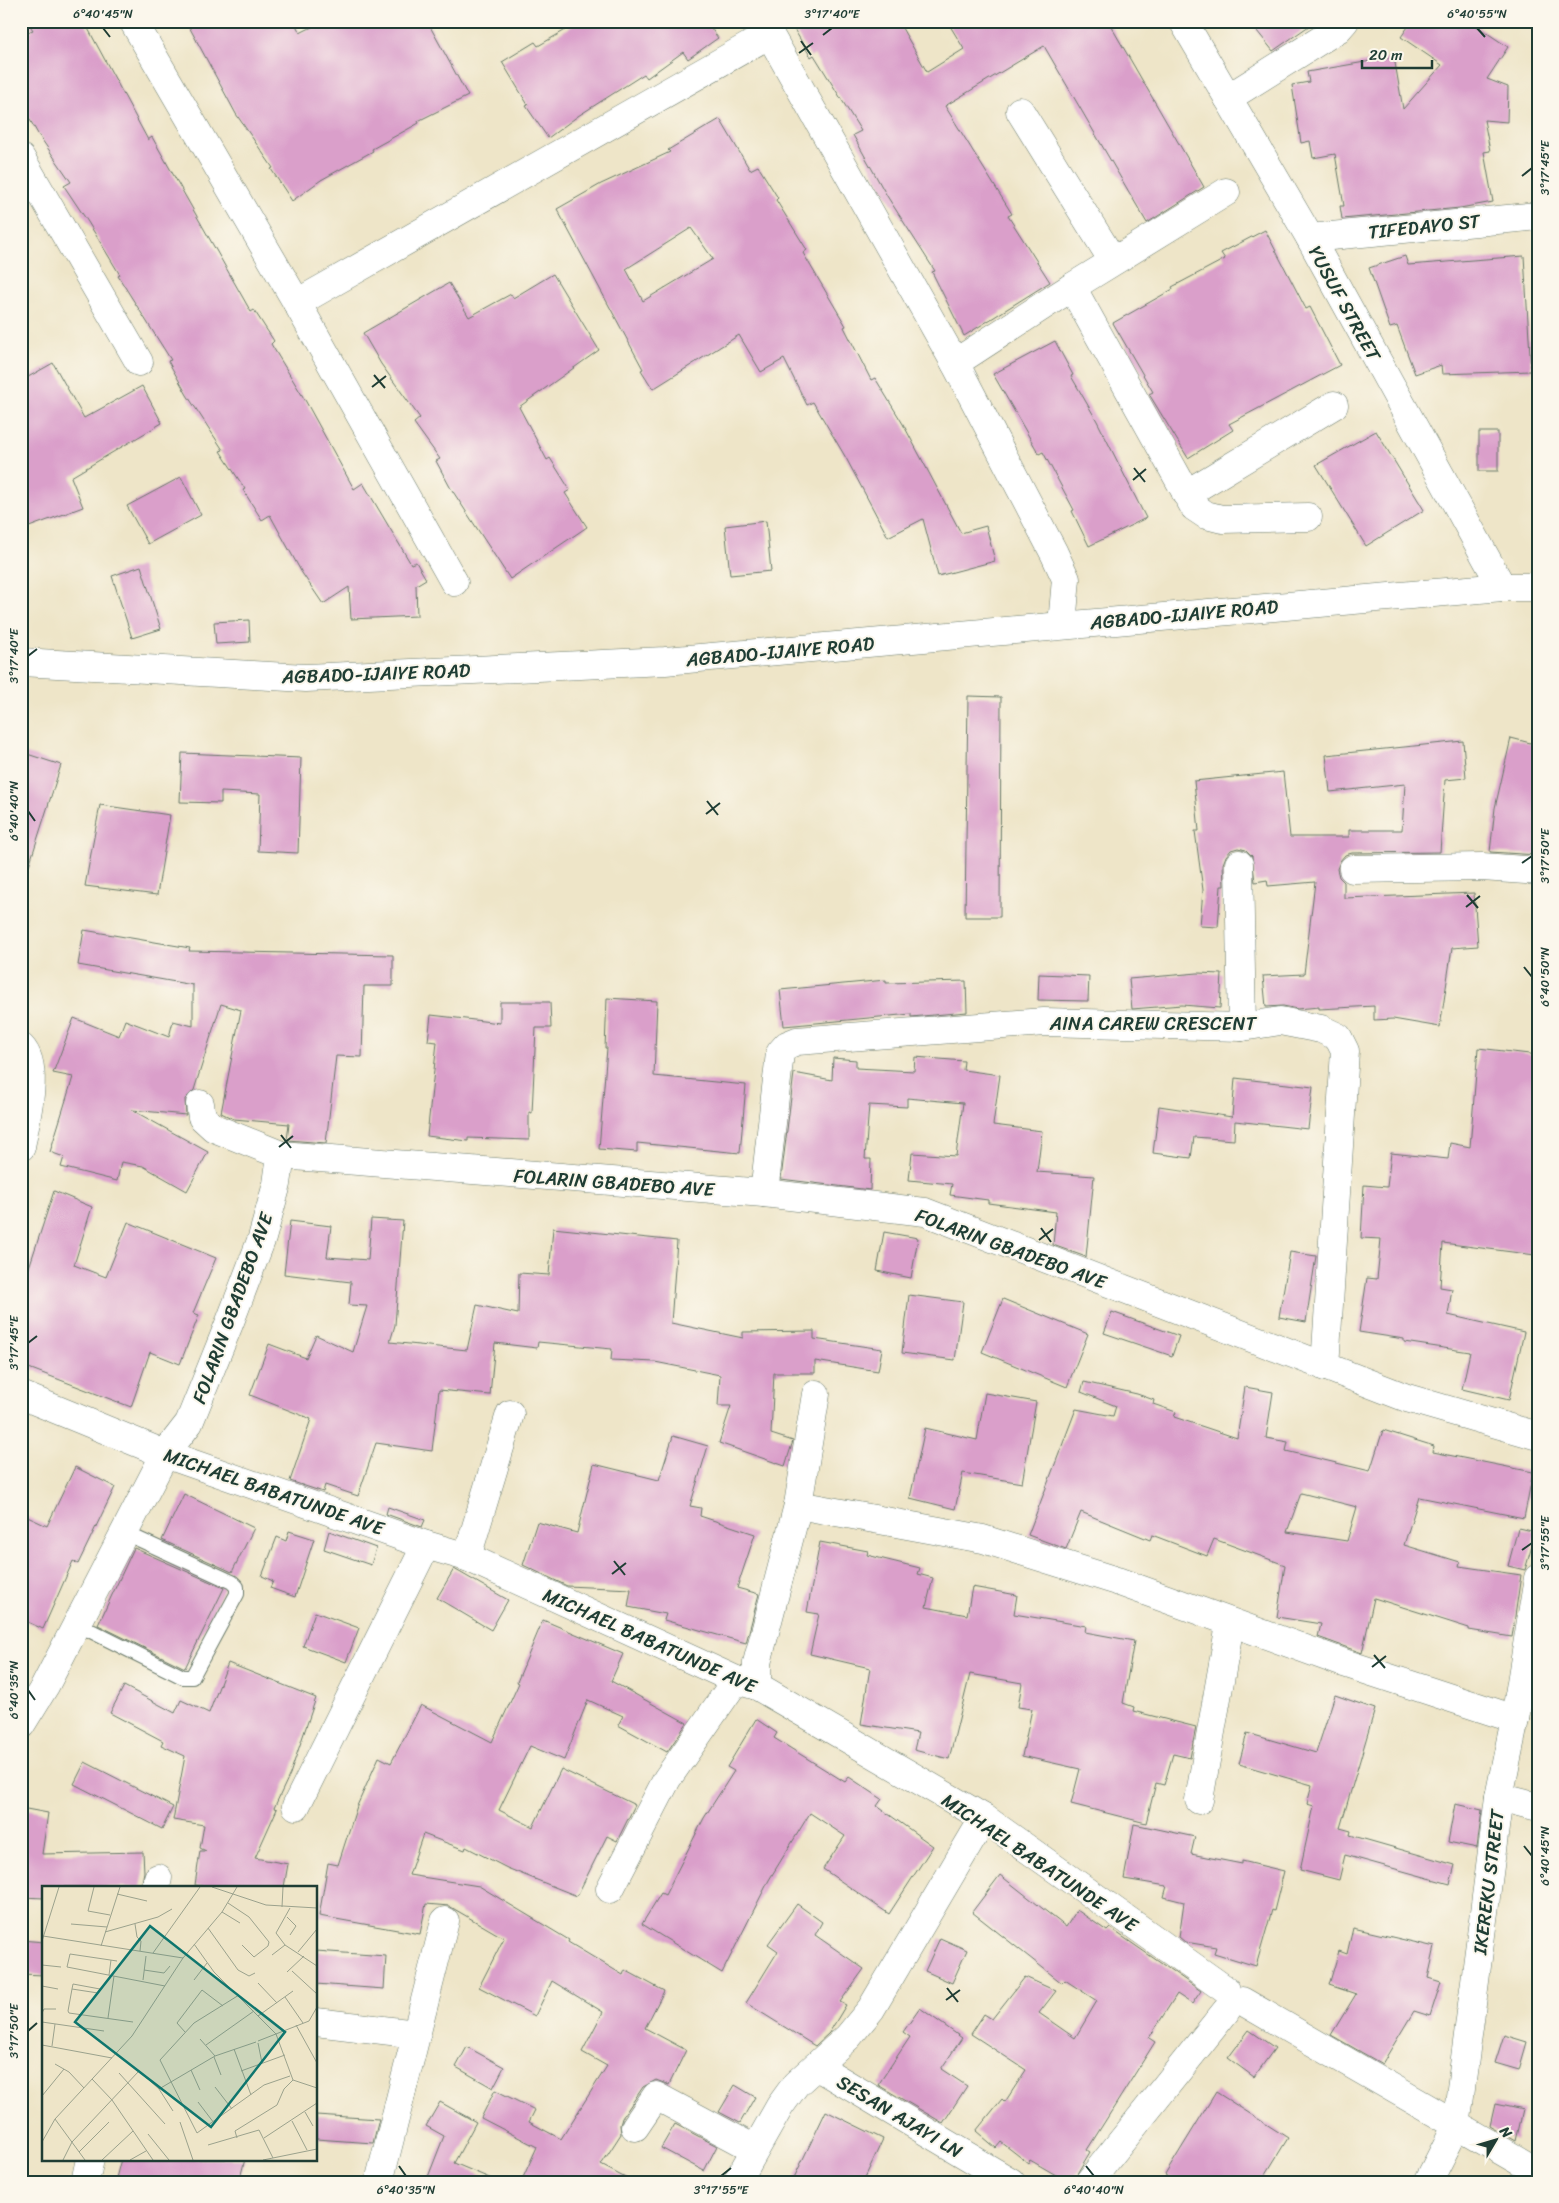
<svg xmlns="http://www.w3.org/2000/svg" width="1559" height="2203" font-family="Sriracha,sans-serif">
<rect width="100%" height="100%" fill="#fbf7ec"/>
<filter id="ink" filterUnits="userSpaceOnUse"><feTurbulence type="fractalNoise" baseFrequency=".02" numOctaves="2"/><feDisplacementMap in="SourceGraphic" scale="10" xChannelSelector="R" yChannelSelector="G"/><feConvolveMatrix kernelMatrix="1 2 1 2 8 2 1 2 1" color-interpolation-filters="sRGB"/></filter>
<filter id="wash" filterUnits="userSpaceOnUse"><feTurbulence type="fractalNoise" baseFrequency=".0096" numOctaves="4" result="noise"/><feDisplacementMap in="SourceGraphic" scale="20" xChannelSelector="R" yChannelSelector="G"/><feGaussianBlur stdDeviation="1.12" result="paint"/><feColorMatrix in="noise" values="0 0 0 0 0 0 0 0 0 0 0 0 0 0 0 0 0 1.4 0 .05"/><feComposite in="paint" operator="in"/></filter>
<g filter="url(#wash)">
<rect width="100%" height="100%" fill="#eee5c8"/>
<g id="blocks">
<g fill="#da9fca" fill-rule="evenodd">
<path d="M27,21h57l64,119 4,-3 99,175 3,-2 20,31 -3,3 34,56 49,89 9,-6 48,81 5,-2 10,17 -10,6 1,31 -66,3 -2,-32 -26,17 -21,-31 -32,-58 -8,5 -19,-30 2,-1 -25,-38 3,-1 -36,-55 -19,-34 3,-1 -53,-84 2,-1 -32,-53 -24,-36 7,-4 -33,-48 -17,-30v-69l12,-5z"/>
<path d="M186,21h108l6,12 24,-12h103l41,75 -50,25 1,2 -47,26 1,2 -52,29 -29,21 -21,-32 2,-1 -37,-54z"/>
<path d="M581,21h125l12,17 -30,21 -5,-7 -36,26 -3,-4 -66,42 -30,22 -22,-32 2,-1 -26,-43 33,-20 3,4z"/>
<path d="M789,21h109l29,51 37,-23 -17,-28h161l96,166 -57,36 -103,-177 -99,60 67,108 -4,2 42,66 -86,54 -32,-64 3,-1 -48,-75 -34,-61 8,-4 -47,-76 -3,2z"/>
<path d="M1249,21h67l-43,30z"/>
<path d="M1412,21h57l39,26 -21,32 21,8 -1,35 -23,-2 6,31 -6,1 9,50 -33,6 -118,11 -2,-13h4l-9,-52 -22,4 -3,-17 -9,2 -9,-58 17,-3 -2,-10 87,-15 9,52 39,-44 -41,-28z"/>
<path d="M720,119l30,51 8,-4 20,32 -2,2 31,50 -4,3 43,73 -2,1 27,53 4,-2 28,46 58,109 25,-7 9,35 -57,15 -15,-57 -35,18 -42,-79 -33,-56 -6,3 -23,-46 -23,13 -22,-37 -86,54 -12,-19 2,-1 -86,-160 44,-25 69,-32 -2,-2zM691,228l22,31 -70,42 -17,-32z"/>
<path d="M1265,230l41,79 4,-2 30,58 -111,59 4,6 -45,28 -39,-64 4,-2 -40,-69 60,-34 -1,-2 53,-28 -4,-6z"/>
<path d="M1405,256l3,9 116,-9 7,115 -89,3 -1,-9 -26,9 -18,-48 -7,2 -21,-60z"/>
<path d="M553,274l46,76 -80,57 28,53 3,-2 20,32 -5,3 22,34 -77,52 -60,-92 -14,-26 4,-2 -26,-36 6,-5 -39,-54 -18,-31 86,-50 20,34 42,-23 2,4z"/>
<path d="M1055,341l18,34 -2,1 26,45 49,97 -57,28 -17,-35 2,-1 -31,-58 -4,2 -46,-80z"/>
<path d="M53,363l31,55 58,-32 20,37 -91,54 12,30 -62,23v-149z"/>
<path d="M1376,431l48,79 -58,36 -50,-81z"/>
<rect x="1479" y="432" width="19" height="39"/>
<path d="M181,477l20,38 -53,29 -21,-38z"/>
<path d="M766,521l5,50 -41,4 -5,-49z"/>
<path d="M141,566l20,63 -29,9 -20,-62z"/>
<path d="M249,620l1,22 -34,2 -2,-22z"/>
<path d="M968,696l33,1 -1,220h-35z"/>
<path d="M1511,738l27,7v110l-48,-3 5,-44z"/>
<path d="M1463,741l3,37 -21,2 -5,72 -88,1 -7,2 -5,6 -3,8 2,8 5,5v16l130,-5 4,53 -26,2 -12,79 -47,-8 -19,1v-14l-55,3v-2l-21,2 -15,-3 -17,1 -3,-31 41,-2 11,-92 -47,4 -1,-6 -12,2 -3,-26 -6,-6 -8,-2 -7,2 -5,6 -3,8 1,22h-3l-3,41 -18,-1 3,-36 -8,-59h4l-5,-50 89,-9 7,65h59v-7h53l3,-46 -75,8 -4,-37z"/>
<path d="M21,752l40,13 -36,113 -4,-1z"/>
<path d="M182,753l119,5 -3,95 -40,-2 2,-57 -39,-2v11l-41,-1z"/>
<path d="M100,805l70,10 -13,80 -72,-9z"/>
<path d="M84,930l106,18 -1,3 204,4v31h-29l-2,71 -26,-1 -10,87 -39,-3 2,-16 -55,-5 -13,-6 20,-103 -20,-6 -27,86 -9,9 1,16 -54,-5 76,42 -21,39 -44,-25 -22,-4 -4,19 -56,-14 3,-10 -14,-5 23,-75 -20,-4 21,-55 45,18 6,-16 44,17 4,-16 20,5v-41l-115,-20z"/>
<path d="M1198,973l24,1 -2,34 -38,-3 -50,4 -3,-30z"/>
<path d="M1039,974l50,2 -1,25 -50,-1z"/>
<path d="M886,980v3l80,-2 1,31 -56,5v-3l-127,12 -4,-36z"/>
<path d="M607,998l50,3 -3,75 92,9 -6,68 -103,-10v9l-38,-3 8,-101h-2z"/>
<path d="M500,1002h50l1,26h-15l-4,85 -3,-1v28l-61,-2v3l-41,-5 10,-94 -9,-1 3,-26 69,8z"/>
<path d="M1478,1048l60,7v179l-3,21 -92,-12 -3,44 12,2 -4,26 76,17 -15,68 -47,-11 8,-37 -66,-10v-3l-45,-7 8,-54 10,1 4,-40 -20,-1 3,-53 23,2 4,-34 57,6 2,-16 20,4z"/>
<path d="M915,1057l49,4 -1,9 37,5 -7,50 49,6 -5,41 57,4 -8,81 -33,-12 3,-33 -68,-9v-3l-38,-5 2,-11 -43,-4 3,-27 44,3 7,-53 -56,-5v9l-38,-2 -4,54h6l-1,31 -89,-11 13,-106 38,7 1,-22 23,2v8l58,3z"/>
<path d="M1235,1078l78,9 -5,42 -73,-8 -1,19 -40,-3 -3,21 -38,-5 6,-47 73,11z"/>
<path d="M54,1191l38,16 -18,58 32,12 22,-55 88,36 -23,55 6,2 -19,49 -30,-12 -19,55 -110,-42v-73z"/>
<path d="M371,1219l32,2 -8,104 -5,17 77,8 10,-45 41,9 1,-41 30,2 4,-47 124,13 -6,82 72,15v-6l71,-1v8l68,10 -4,22 -63,-10v12h-41l-3,61 22,7 -8,25 -66,-23 12,-37h-13l2,-31 -65,-13 -44,-2 1,-11 -74,-7 -1,6 -42,-5 -5,52 -51,-5 -7,61 -56,-8 -18,53 -33,-11 -2,7 -33,-11 21,-62 -61,-24 19,-51 37,14 10,-23 37,17 14,-46 -18,-1 2,-23 -67,-8 6,-53 41,5 -4,31 41,3z"/>
<path d="M884,1232l34,6 -7,40 -34,-7z"/>
<path d="M1290,1252l26,4 -10,66 -27,-5z"/>
<path d="M909,1295l54,7 -8,58 -53,-7z"/>
<path d="M1003,1299l85,35 -21,53 -85,-35z"/>
<path d="M1112,1312l67,24 -7,20 -68,-23z"/>
<path d="M1084,1382l53,12 17,6 -1,4 23,8 -2,5 63,21 8,-51 28,5 -7,46 22,4 -2,9 84,20 13,-41 51,16 -1,6 100,20 -9,46 -105,-21 -15,48 56,17 -1,4 62,9 -9,62 -43,-7v-2l-95,-30 -12,55 -44,-16 3,-13 -44,-7 8,-52 -71,-26 -7,17 -55,-21 -2,5 -69,-28 -15,37 -38,-14 48,-126 37,7 3,-10 -35,-14zM1301,1493l56,14 -10,34 -60,-9z"/>
<path d="M985,1393l51,9 -14,81 -59,-10 -8,36 -45,-11 15,-70 52,12z"/>
<path d="M673,1436l35,10 -18,60 11,2 -1,8 55,18 -18,54 22,6 -13,49 -82,-23 2,-6 -38,-7 3,-18 -64,-3 -44,-21 14,-43 40,11 17,-69 65,16z"/>
<path d="M75,1467l40,20 -37,77 -5,-3 -30,68 -22,-10v-105l26,12z"/>
<path d="M184,1494l70,34 -22,44 -70,-32z"/>
<path d="M388,1507l37,13 -3,7 -36,-13z"/>
<path d="M1518,1528l18,4 -11,38 -17,-4z"/>
<path d="M289,1531l25,8 -19,58 -25,-9 3,-7 -11,-5 15,-39 9,4z"/>
<path d="M329,1531l47,17 -5,17 -47,-16z"/>
<path d="M820,1542l48,9 -1,4 53,13 -2,6 15,4 -7,29 41,8 5,-28 45,8 -3,19 72,12 -1,6 49,9 -11,62 11,4 -1,4 63,16 -6,31 -17,-4 -9,31 -8,-2 -10,40 -75,-19 9,-35 -58,-13 10,-47 -14,-2 4,-24 -52,-9 -21,85 -35,-9 4,-17 -57,-9 9,-56 -60,-14 9,-40 -12,-2z"/>
<path d="M134,1548l90,40 -39,80 -87,-43z"/>
<path d="M454,1569l54,31 -17,30 -54,-32z"/>
<path d="M315,1612l44,16 -13,34 -43,-16z"/>
<path d="M543,1620l80,34 -12,27 76,42 -20,29 -49,-27 5,-9 -35,-16 -24,60 -34,-14 -31,64 34,17 28,-58 74,36 -18,36 -10,-5 -30,60 -70,-28 -41,-21 -1,3 -42,-16 -14,41 70,11 90,54 -1,2 55,33 2,-5 39,21 -19,37 41,22 -17,35 -13,-5 -13,7 -21,31 -2,7 1,9 -20,31 32,17h-112l16,-35 -56,-29 14,-28 40,20 -6,12 32,17 46,-73 -25,-14 21,-40 -51,-31 -17,35 -56,-29 25,-49 -55,-32 -23,-2 -6,30 -101,-18 9,-53 10,2 19,-59 22,-49 12,6 30,-58 71,37 27,-59 -2,-1z"/>
<path d="M228,1663l88,35 -26,76 -16,34 3,1 -22,49 33,6 -4,23h-76l-13,-2 5,-34h6l-6,-3 4,-23 -31,-5 12,-64 -24,-11 2,-4 -53,-28 14,-27 51,27 6,-13 28,13z"/>
<path d="M1335,1695l40,14 -35,119 11,3 -1,4 105,30 -5,19 -105,-29 -6,25 -39,-10 14,-64 -7,-2 5,-19 -73,-21 8,-31 69,20z"/>
<path d="M756,1719l21,14 -3,5 71,44 4,-5 33,22 -5,7 56,40 -44,68 -66,-45 22,-33 -35,-23 -41,67 -47,93 -80,-49 19,-31 4,2 39,-77 30,-47 -7,-4z"/>
<path d="M85,1762l88,45 -11,22 -88,-45z"/>
<path d="M1455,1804l27,6 -5,38 -29,-6z"/>
<path d="M21,1808l27,5 -6,41 101,-2 1,20 -3,15h-97v11l-23,-1z"/>
<path d="M1134,1824l61,13 -4,17 51,10v-3l42,10 -10,40 -2,-1 -16,56 -42,-13 2,-6 -31,-5 -6,-5 5,-35 -20,-5 3,-11 -43,-7z"/>
<path d="M1000,1875l66,52 11,-17 30,21 3,-3 91,63 -9,13 -15,-10 -28,44 6,4 -68,108 3,2 -18,30h-4l-38,-22 -2,3 -27,-21 -5,6 -20,-17 26,-32 3,3 21,-32 -55,-36 13,-20 8,5 33,-42 31,14 -17,22 36,25 22,-37 -32,-21 -3,3 -90,-71z"/>
<path d="M797,1904l25,18 -7,13 49,34 -24,33 6,3 -17,28 -14,13 -69,-43 32,-52 -10,-7z"/>
<path d="M1353,1928l82,19 -7,31 13,4 -11,34 -16,-5 -32,53 -51,-29 25,-41 -27,-9 10,-34 8,3z"/>
<path d="M940,1938l27,12 -15,33 -27,-12z"/>
<path d="M21,1940l23,2v33l-23,-1z"/>
<path d="M316,1951l70,5 -2,33 -68,-5z"/>
<path d="M920,2008l42,30 -21,31 26,17 -24,37 -65,-38 32,-48 -7,-5z"/>
<path d="M1249,2030l26,18 -21,29 -26,-19z"/>
<path d="M1504,2035l23,7 -8,28 -24,-7z"/>
<path d="M467,2047l37,20 -11,21 -37,-21z"/>
<path d="M735,2085l20,12 -15,26 -21,-11z"/>
<path d="M1216,2092l72,46 -27,44h-85l-11,-7z"/>
<path d="M440,2102l36,20 -22,41 45,19h-73l18,-46 -18,-10z"/>
<path d="M1495,2104l28,6 -7,31 -26,-15z"/>
<path d="M826,2111l57,28 -20,43h-71z"/>
<path d="M316,2115l63,4 -6,24 -57,-4z"/>
<path d="M675,2124l42,22 -13,25 -43,-23z"/>
<path d="M121,2159h124l-6,23h-124z"/>
</g>
</g>
</g>
<g filter="url(#ink)">
<use href="#blocks" fill-opacity="0" stroke="#677868" stroke-width="1"/>
<g fill="none" stroke-linecap="round" stroke-linejoin="round">
<g stroke="#677868" stroke-width="16">
<path id="service" d="M77,1624l106,53h9l45,-83v-7l-5,-5 -109,-50"/>
</g>
<g stroke="#677868" stroke-width="29">
<g id="minor">
<path d="M133,21l164,282 157,279"/>
<path d="M762,21l193,342 99,190 12,26 -4,46"/>
<path d="M1183,21l127,217 192,349"/>
<path d="M1228,98l110,-69 7,-8"/>
<path d="M1020,111l93,150"/>
<path d="M21,158l118,204"/>
<path d="M1310,238l228,-22"/>
<path d="M1072,287l122,220 12,8 16,4 86,-2"/>
<path d="M297,303l473,-269"/>
<path d="M955,363l117,-76 154,-95"/>
<path d="M1186,494l148,-89"/>
<path d="M1239,864l3,163"/>
<path d="M1353,869l129,-2 56,4"/>
<path d="M21,1047c20,20 4,74 0,100"/>
<path d="M200,1104l2,13 12,11 67,27"/>
<path d="M764,1193l16,-140 7,-8 10,-4 247,-19 198,5 38,-6 41,8 17,8 7,14 -20,316"/>
<path d="M21,1395l144,59 261,91 41,12 269,123 21,6 227,132 242,172"/>
<path d="M798,1505l185,34 134,42 227,82 171,56"/>
<path d="M467,1557l43,-143"/>
<path d="M757,1686v-23l41,-158 18,-111"/>
<path d="M21,1725l24,-39 120,-232 24,-31 42,-104 31,-81 15,-54 4,-29 483,38 161,19 482,186 131,38"/>
<path d="M1499,1797l39,10"/>
<path d="M1199,1800l31,-176"/>
<path d="M296,1806l130,-261"/>
<path d="M156,1887l2,-9"/>
<path d="M610,1889l57,-110 69,-99"/>
<path d="M1242,2001l296,171"/>
<path d="M316,2022l100,12"/>
<path d="M816,2066l195,116"/>
<path d="M635,2127l21,-31 99,53"/>
<path d="M85,2182l5,-23"/>
<path d="M379,2182l66,-261"/>
<path d="M737,2182l43,-76 16,-22 52,-47 23,-28 113,-191"/>
<path d="M1089,2182l137,-171"/>
<path d="M1428,2182l28,-55 43,-330 16,-78 23,-141"/>
</g>
</g>
<g stroke="#677868" stroke-width="29">
<path id="tertiary" d="M21,662l285,16 359,-17 837,-74h36"/>
</g>
<use href="#service" stroke="#fff" stroke-width="14"/>
<use href="#minor" stroke="#fff" stroke-width="28"/>
<use href="#tertiary" stroke="#fff" stroke-width="28"/>
</g>
</g>
<path fill="none" stroke="#1f3d34" stroke-width="2" d="M103,28l7,9M1477,28l8,9M823,35l9,-7M801,41l10,14M799,53l14,-10M1522,176l10,-8M374,375l11,13M372,387l14,-11M1134,468l11,14M1133,480l13,-11M28,656l9,-7M707,801l11,14M28,811l7,10M706,814l14,-11M1522,863l10,-7M1467,895l11,13M1466,907l14,-11M1524,967l8,10M281,1135l10,13M279,1147l14,-11M1041,1228l10,14M1039,1240l14,-11M28,1343l9,-7M1522,1550l10,-7M614,1561l11,14M612,1574l14,-11M1374,1655l11,13M1372,1667l14,-11M28,1690l7,10M1524,1846l8,10M947,1988l11,14M946,2000l14,-10M28,2031l9,-8M399,2166l7,10M1086,2166l8,10M721,2176l10,-8"/>
<g text-anchor="middle" stroke-width="4" stroke-linejoin="round" paint-order="stroke">
<g font-size="19" fill="#1f3d34" stroke="#fbf7ec">
<text transform="translate(1424 226) rotate(-6)" y="7">TIFEDAYO ST</text>
<text transform="translate(1345 303) rotate(61)" y="7">YUSUF STREET</text>
<text transform="translate(1184 614) rotate(-5)" y="7">AGBADO-IJAIYE ROAD</text>
<text transform="translate(780 651) rotate(-5)" y="7">AGBADO-IJAIYE ROAD</text>
<text transform="translate(376 673) rotate(-2)" y="7">AGBADO-IJAIYE ROAD</text>
<text x="1153" y="1030">AINA CAREW CRESCENT</text>
<text transform="translate(614 1182) rotate(4)" y="7">FOLARIN GBADEBO AVE</text>
<text transform="translate(1011 1248) rotate(20)" y="7">FOLARIN GBADEBO AVE</text>
<text transform="translate(232 1308) rotate(-70)" y="7">FOLARIN GBADEBO AVE</text>
<text transform="translate(274 1491) rotate(19)" y="7">MICHAEL BABATUNDE AVE</text>
<text transform="translate(650 1640) rotate(24)" y="7">MICHAEL BABATUNDE AVE</text>
<text transform="translate(1040 1862) rotate(34)" y="7">MICHAEL BABATUNDE AVE</text>
<text transform="translate(1488 1882) rotate(-83)" y="7">IKEREKU STREET</text>
<text transform="translate(900 2116) rotate(31)" y="7">SESAN AJAYI LN</text>
</g>
</g>
<g transform="translate(42 1886)">
<rect width="275" height="275" fill="#eee5c8"/>
<path fill="none" stroke="#9ba28d" stroke-width="1" d="M52,1l-6,24 22,4M170,1l54,18 51,3M75,8l30,7M186,17l21,14 20,25 -1,4 -14,11 -12,-12M240,21l1,-20M248,22l-14,25 9,12 32,21M180,26l18,11M245,31l9,9 -6,9M29,38l36,3M93,38l2,13 4,4 -1,10M166,42l30,42 11,6 6,-3M63,46l53,-15 14,-8M1,50l140,22M0,55l17,-54M152,58l20,28 62,62 17,46 24,8M59,60l19,-59M256,66l19,-23M111,67l47,-66M230,69l13,-10M75,75l-47,-7 -3,13 98,19M0,79l19,2M102,84l20,3 6,-7M250,85l25,23M245,86l17,-16M67,89l2,-15M101,94l3,-24M152,94l13,-17M216,97l19,20M0,100l16,3M30,103l26,4 2,-4 -27,-5 -1,5 -4,22 1,2 64,9M197,109l-45,28 -34,37 37,73 67,-48 26,-9M243,111l18,26M0,127l2,-4h12M216,130l35,-25M66,132l6,-42M0,136l62,9M254,139l21,38M143,146l-8,-9 25,-33 21,16M158,153l15,17M216,155l51,-20 8,-14M216,157l4,20M0,159l70,13M164,159l48,-34M10,160l3,-22M192,163l17,46M172,171l7,18M13,178l14,8 15,16M149,184l9,20M199,185l44,-16M77,187l46,51M50,193l20,21 41,60M173,201l17,22M117,203l56,-33 41,-14M0,210l22,-27M156,216l16,21M263,226l8,14M13,233l30,41M250,235l15,29M138,236l13,38M106,248l21,26M195,252l-2,-7 42,-26 7,-16 9,-9M222,252l53,-35M0,256l13,-23 77,-83 51,-78 39,-46 15,-25M166,259l51,-15 14,28M37,266l30,-30M21,274l9,-18 67,-71 20,18 14,22M60,274l31,-29M88,274l16,-9M221,274l54,-11"/>
<path fill="#0f766e" fill-opacity="0.15" stroke="#0f766e" stroke-width="2.5" d="M108,40l135,106 -74,95 -136,-105z"/>
<rect width="275" height="275" fill="none" stroke="#1f3d34" stroke-width="2.5"/>
</g>
<rect width="1559" height="2203" fill="none" stroke="#fbf7ec" stroke-width="55"/>
<g transform="translate(1496 2140) rotate(52)" stroke="#fbf7ec" stroke-width="4" paint-order="stroke">
<path d="M0-4L9 19L0 12L-9 19Z" fill="#1f3d34"/>
<text y="-8" font-size="14" font-weight="bold" text-anchor="middle" fill="#1f3d34">N</text>
</g>
<path d="M1362 60v8h70v-8" fill="none" stroke="#1f3d34" stroke-width="2.5"/>
<text x="1369" y="60" font-size="15" fill="#1f3d34" stroke="#fbf7ec" stroke-width="4" paint-order="stroke">20 m</text>
<rect x="28" y="28" width="1504" height="2148" fill="none" stroke="#1f3d34" stroke-width="2"/>
<g font-size="12" text-anchor="middle" fill="#1f3d34">
<text x="103" y="18">6°40'45"N</text>
<text x="832" y="18">3°17'40"E</text>
<text x="1477" y="18">6°40'55"N</text>
<text transform="translate(1545 168) rotate(-90)" y="4">3°17'45"E</text>
<text transform="translate(14 656) rotate(-90)" y="4">3°17'40"E</text>
<text transform="translate(14 811) rotate(-90)" y="4">6°40'40"N</text>
<text transform="translate(1545 856) rotate(-90)" y="4">3°17'50"E</text>
<text transform="translate(1545 977) rotate(-90)" y="4">6°40'50"N</text>
<text transform="translate(14 1343) rotate(-90)" y="4">3°17'45"E</text>
<text transform="translate(1545 1543) rotate(-90)" y="4">3°17'55"E</text>
<text transform="translate(14 1690) rotate(-90)" y="4">6°40'35"N</text>
<text transform="translate(1545 1856) rotate(-90)" y="4">6°40'45"N</text>
<text transform="translate(14 2031) rotate(-90)" y="4">3°17'50"E</text>
<text x="406" y="2194">6°40'35"N</text>
<text x="721" y="2194">3°17'55"E</text>
<text x="1094" y="2194">6°40'40"N</text>
</g>
</svg>
